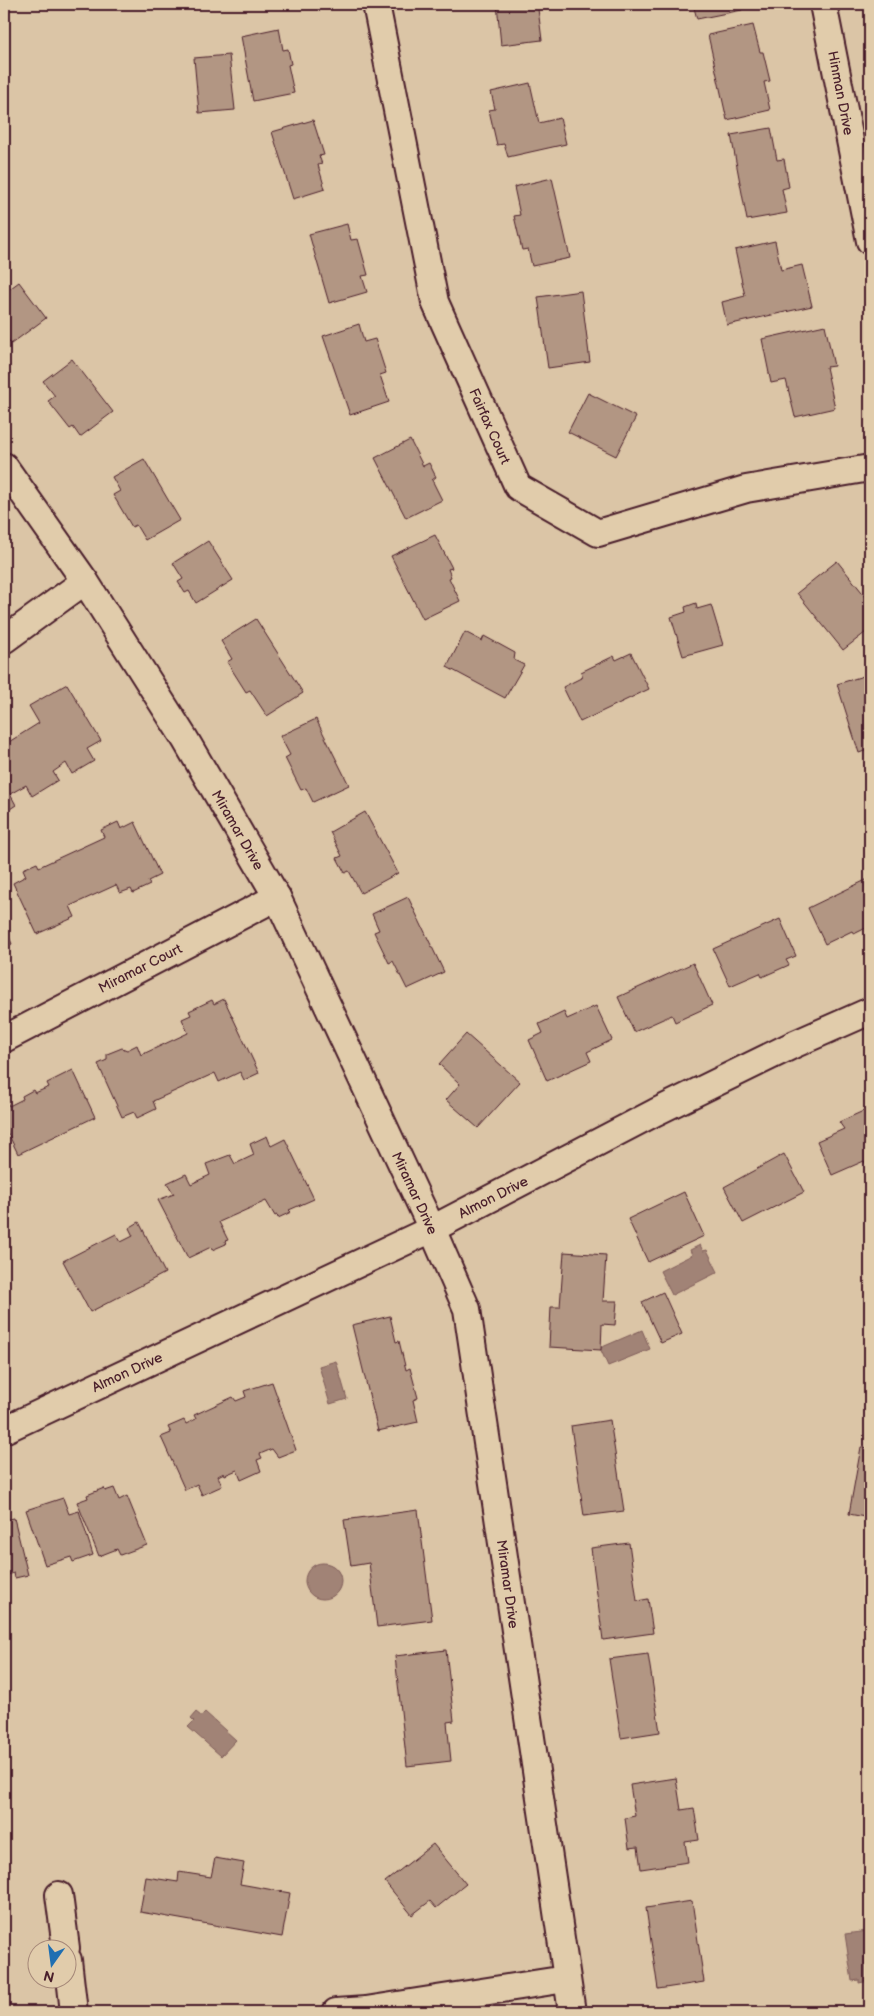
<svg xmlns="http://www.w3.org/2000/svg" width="874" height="2016" font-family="'Balsamiq Sans',sans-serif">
<rect width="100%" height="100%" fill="#dbc5a6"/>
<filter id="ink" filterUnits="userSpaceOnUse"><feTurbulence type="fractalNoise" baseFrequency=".02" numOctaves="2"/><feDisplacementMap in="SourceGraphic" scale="10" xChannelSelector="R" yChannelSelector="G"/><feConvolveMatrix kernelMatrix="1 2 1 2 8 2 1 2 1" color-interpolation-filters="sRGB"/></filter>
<g filter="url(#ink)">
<g fill="#a18376" stroke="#7e5b58">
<path d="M700,1245l3,6 4,-1 11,22 -46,23 -12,-24 32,-16 -2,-5z"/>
<path d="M642,1330l8,19 -42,17 -8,-18z"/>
<path d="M336,1361l11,38 -17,5 -11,-38z"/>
<circle cx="323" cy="1581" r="18"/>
<path d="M196,1712l5,4 4,-4 31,28 -15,16 -33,-29 6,-6 -3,-3z"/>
<path d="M868,1931l2,20v28l-1,2 -10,2v-3l-7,1 -7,-47z"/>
</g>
<g fill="#b29683" stroke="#4a1f2b">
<path d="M497,4h49l1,4 -9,1 4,31 -41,5z"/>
<path d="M693,4h47l2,6 -45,9z"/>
<path d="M753,25l7,27h3l7,29 -6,1 6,28 -43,10 -19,-85z"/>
<path d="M279,28l4,22 5,-1 3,15 -3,1 6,28 -41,8 -12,-65z"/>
<path d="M229,55l6,55 -36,3 -5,-55z"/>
<path d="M530,83l9,40 21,-5 6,26 -58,13 -4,-13 -7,1 -8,-35 6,-1 -4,-17z"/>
<path d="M313,120l11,35 -5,1 3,8 -4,1 7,24 -32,10 -21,-67z"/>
<path d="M771,128l6,32 7,-1 5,28 -7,2 5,24 -40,7 -16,-85z"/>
<path d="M552,178l18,80 -38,8 -4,-17 -6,1 -8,-34 6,-1 -6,-28z"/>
<path d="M347,224l4,16 7,-1 10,36 -6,1 5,16 -38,11 -20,-69z"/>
<path d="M775,241l6,29 21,-5 10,41 -85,19 -5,-23 23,-6 -10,-46z"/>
<path d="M19,282l27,36 -35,26 -5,-8 -2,2v-45z"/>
<path d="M581,291l9,71 -42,6 -10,-71z"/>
<path d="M359,324l5,18 11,-3 11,34 -6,2 9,27 -39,13 -27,-79z"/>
<path d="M825,325l9,41 -8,1 9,41 -40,9 -9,-37 -15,3 -9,-44z"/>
<path d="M72,359l41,53 -33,25 -7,-10 -3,2 -22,-28 7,-5 -12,-15z"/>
<path d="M588,393l48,24 -20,39 -48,-24z"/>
<path d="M410,440l13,26 6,-3 7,14 -4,3 10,20 -36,18 -31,-60z"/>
<path d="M144,459l36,61 -35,20 -9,-15 -4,2 -19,-32 7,-4 -8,-14z"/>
<path d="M435,535l17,33 -4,1 3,8 -2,1 11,23 -37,18 -32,-63z"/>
<path d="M208,541l25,39 -37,23 -7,-12 -4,2 -7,-11 5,-3 -10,-16z"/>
<path d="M837,561l33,41v27l-27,21 -46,-57z"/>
<path d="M696,603l1,6 14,-4 12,40 -40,11 -12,-39 15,-5 -1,-5z"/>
<path d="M256,619l47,74 -36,23 -17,-26 -4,2 -19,-30 5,-3 -11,-18z"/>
<path d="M465,632l17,9 2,-5 31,17 -1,7 10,5 -19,33 -58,-31z"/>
<path d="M631,653l18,36 -69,33 -17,-35 20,-10 -2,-5 33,-16 2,4z"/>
<path d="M870,674v75l-11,4 -22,-69z"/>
<path d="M67,684l34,57 -14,8 7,12 -22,13 -6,-11 -13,9 5,8 -26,16 -6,-11 -16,9 6,11 -12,8v-68l35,-22 -10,-17z"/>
<path d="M316,719l33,66 -36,17 -7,-14 -5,2 -16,-32 5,-3 -10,-19z"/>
<path d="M365,812l33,61 -37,20 -12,-22 -4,2 -8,-15 5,-2 -12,-24z"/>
<path d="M118,822l3,7 14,-7 25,53 -12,6 2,4 -17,8 -2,-4 -11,4 -4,-8 -46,21 5,11 -38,17 -24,-51 13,-7 -3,-7 14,-6 2,4 65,-30 -3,-7z"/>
<path d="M870,878v48l-16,8 -2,-3 -27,13 -17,-36z"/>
<path d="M408,897l36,75 -37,17 -14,-28 -4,2 -15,-31 5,-2 -7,-16z"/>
<path d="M780,919l16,37 -10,4 3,5 -27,12 -2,-4 -30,13 -17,-37z"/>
<path d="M4,925l8,19 -8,3z"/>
<path d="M693,963l19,42 -37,17 -3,-7 -38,17 -16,-35z"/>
<path d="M224,999l35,74 -15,7 -4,-8 -21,10 -4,-9 -62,28 3,8 -19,9 -3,-6 -12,5 -24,-53 9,-4v-6l15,-6 5,2 10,-5 4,10 47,-22 -6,-14 9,-4 -2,-4 23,-11 2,4z"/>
<path d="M596,1006l16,34 -25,12 4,9 -44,20 -18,-41 14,-7 -4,-9 25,-12 3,7z"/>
<path d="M466,1034l54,48 -42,46 -32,-28 14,-16 -21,-20z"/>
<path d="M73,1070l22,47 -77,37 -14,-29v-21l3,-2 2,4 14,-7 -1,-3 11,-6 2,3 14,-6 -2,-4z"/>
<path d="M870,1108v65l-6,-12 -32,14 -15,-34 27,-12 -5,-7z"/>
<path d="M267,1136l4,10 14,-7 29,60 -25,11 2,2 -13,6 -1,-3 -2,1 -9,-15 -47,21 9,18 -3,1 1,3 -14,6 -1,-3 -23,11 -30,-58 16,-6 -7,-11 19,-9 5,10 19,-9 -4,-11 24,-9 5,9 19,-9 -4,-11z"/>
<path d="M784,1154l20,38 -61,31 -19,-36z"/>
<path d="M684,1192l20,44 -56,26 -20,-43z"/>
<path d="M139,1222l26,51 -75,39 -27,-51 53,-27 5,8 12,-6 -4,-8z"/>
<path d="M564,1252l42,3 -3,46h14l-2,24 -13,-1 -1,26 -52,-3 2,-40h9z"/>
<path d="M663,1292l19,42 -21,9 -19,-41z"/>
<path d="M390,1316l6,26 3,-1 7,29 4,-2 8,30 -5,2 5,22 -40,9 -26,-106z"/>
<path d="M272,1382l24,68 -18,7 -6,-8 -12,5 2,4 -5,2 4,11 -20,9 -4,-10 -12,5 -1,-2 -6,3 4,10 -20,9 -5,-11 -12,6 -24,-53 10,-4 -3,-6 16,-7 2,4 10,-5 -2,-4 39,-18 3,4 10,-4 -2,-6z"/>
<path d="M610,1420l14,91 -40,5 -13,-90z"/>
<path d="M861,1447l9,1v70l-21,-4z"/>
<path d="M104,1488l1,3 9,-3 5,12 8,-4 20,49 -27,10 -3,-6 -18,7 -22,-54 11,-4 -1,-3z"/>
<path d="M63,1498l6,16 10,-3 14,44 -20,7 -2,-5 -26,8 -19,-55z"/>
<path d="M418,1510l14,110 -55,7 -8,-64 -18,3 -7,-46z"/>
<path d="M14,1518l14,57 -13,3 -1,-5 -10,3v-56z"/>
<path d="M629,1543l8,58 11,-2 5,34 -50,7 -12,-92z"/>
<path d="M446,1650l8,71 -7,1 4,39 -44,5 -12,-110z"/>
<path d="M648,1654l12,78 -39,6 -12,-79z"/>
<path d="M676,1778l5,32 13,-2 5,32 -14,2 3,20 -47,7 -3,-22 -9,1 -4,-30 10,-2 -5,-31z"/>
<path d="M433,1844l33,40 -30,24 -6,-7 -18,14 -27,-33z"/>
<path d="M215,1858l29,5 -4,21 50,9 -8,44 -142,-25 6,-35 32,5 1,-10 32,5z"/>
<path d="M692,1901l12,81 -46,7 -12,-81z"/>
</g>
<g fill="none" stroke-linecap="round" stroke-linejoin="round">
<g stroke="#4a1f2b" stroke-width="30">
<g id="street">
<path d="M376,4l59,298 83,185 80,46 148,-44 124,-21"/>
<path d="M823,4l47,237"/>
<path d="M4,466l81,115 100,158 92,158 155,332 35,80 105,703"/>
<path d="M4,640l81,-59"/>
<path d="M4,1039l273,-142"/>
<path d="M4,1430l428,-201 224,-117 139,-68 75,-33"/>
<path d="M59,1895l7,53"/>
<path d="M68,1960l6,52"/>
<path d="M336,2012l30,-2 200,-31"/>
</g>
</g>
<use href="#street" stroke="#e1ccab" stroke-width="26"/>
</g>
</g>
<g text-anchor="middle" stroke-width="4.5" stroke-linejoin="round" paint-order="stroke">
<g font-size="14" fill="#4a1f2b" stroke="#e1ccab">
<text transform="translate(841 93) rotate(79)" y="5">Hinman Drive</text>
<text transform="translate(490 426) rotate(66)" y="5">Fairfax Court</text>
<text transform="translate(238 830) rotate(60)" y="5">Miramar Drive</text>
<text transform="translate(140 968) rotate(-27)" y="5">Miramar Court</text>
<text transform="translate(415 1193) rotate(65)" y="5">Miramar Drive</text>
<text transform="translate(493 1197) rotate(-27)" y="5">Almon Drive</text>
<text transform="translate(127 1372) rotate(-25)" y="5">Almon Drive</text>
<text transform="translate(508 1584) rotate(82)" y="5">Miramar Drive</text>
</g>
</g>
<rect width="874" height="2016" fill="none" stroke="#e1ccab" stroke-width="20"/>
<rect x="10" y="10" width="854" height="1996" fill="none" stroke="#4a1f2b" stroke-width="2" filter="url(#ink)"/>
<g transform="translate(52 1964) rotate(194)"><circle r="24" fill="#e1ccab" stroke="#a58778"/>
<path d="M0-4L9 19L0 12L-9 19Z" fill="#1f6fb2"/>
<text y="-8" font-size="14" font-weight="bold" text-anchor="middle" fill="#4a1f2b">N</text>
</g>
</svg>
